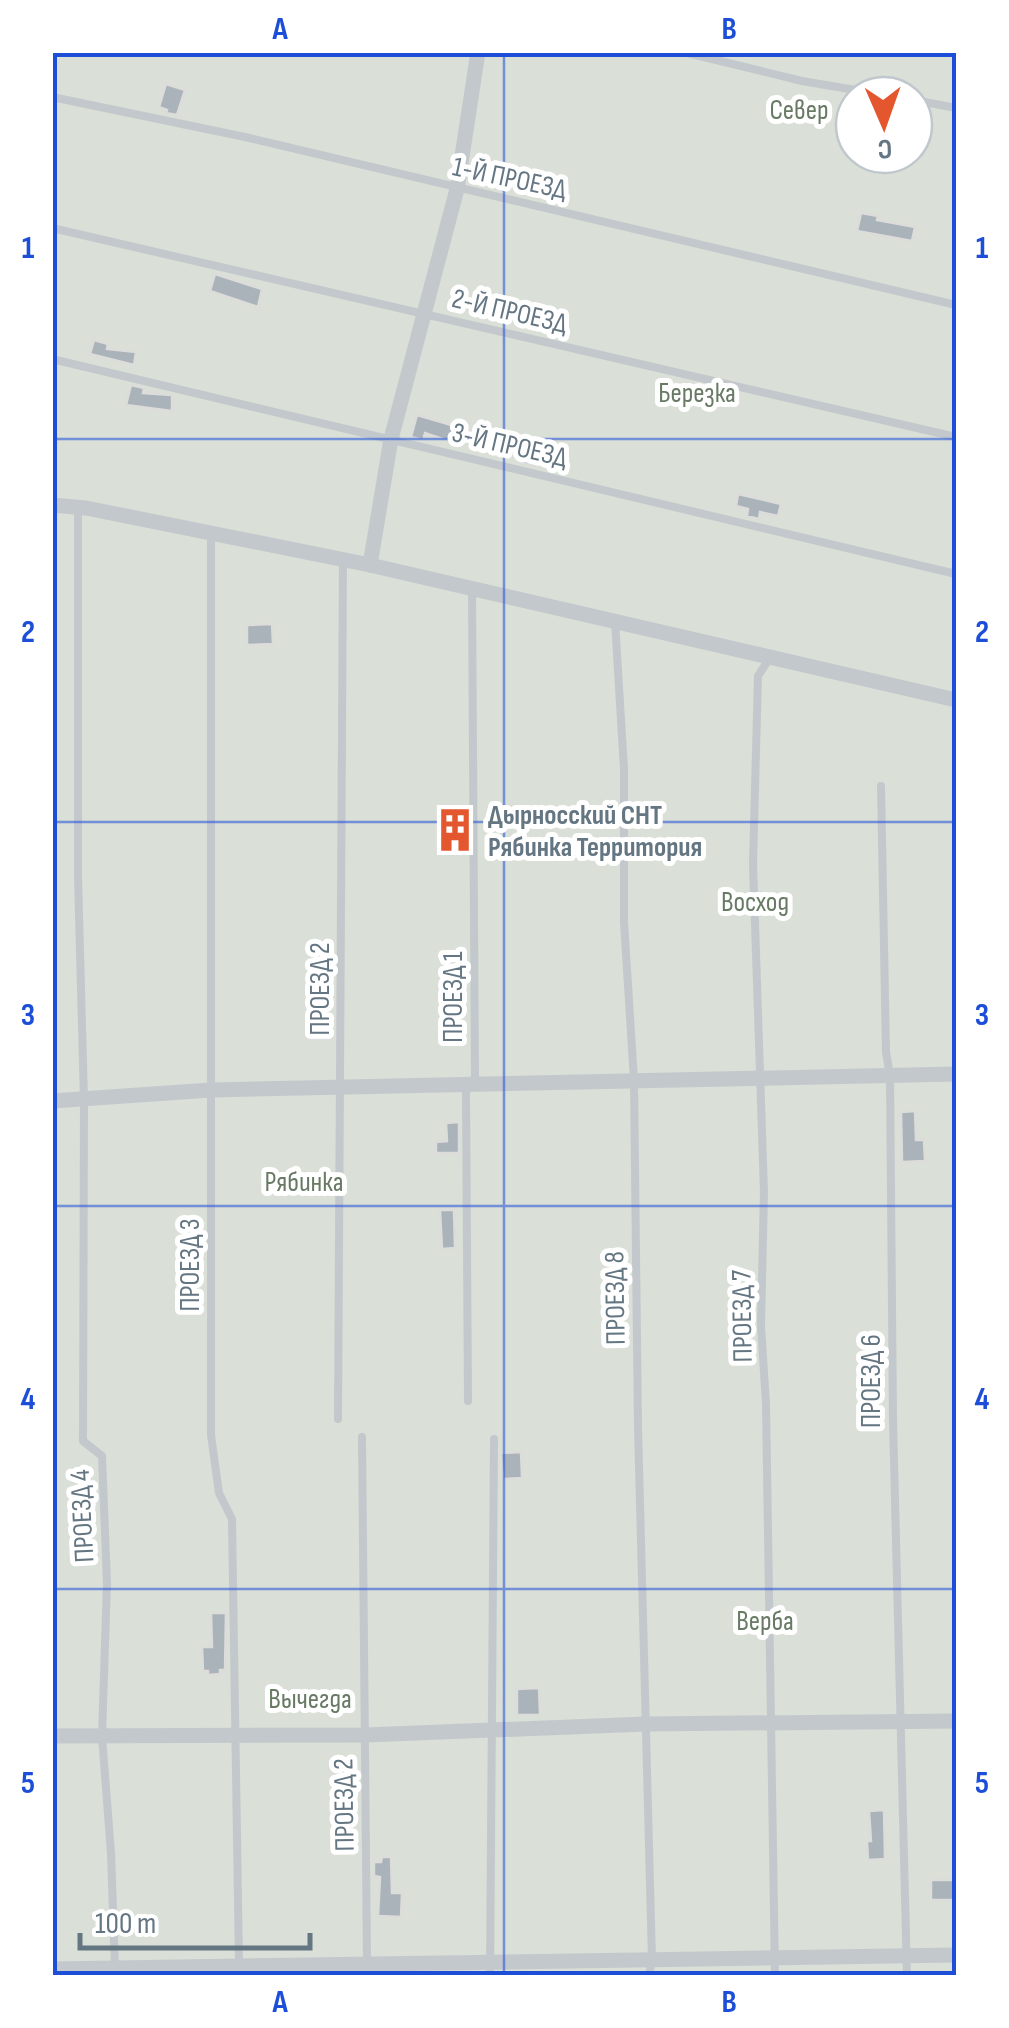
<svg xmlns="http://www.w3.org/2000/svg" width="1009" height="2028" font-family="'Sofia Sans Condensed',sans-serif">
<rect width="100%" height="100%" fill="#fafaf8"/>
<path fill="#dadfd7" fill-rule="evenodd" d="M52,53h904v1922h-903zM854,95h60v60h-60z"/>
<g fill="#aab3b9" stroke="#dcdcda" stroke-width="2.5">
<path d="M166,84l19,6 -8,25 -11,-2 1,-3 -8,-3z"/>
<path d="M861,213l17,3 -1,4 38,7 -3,14 -55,-10z"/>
<path d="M215,274l47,15 -4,18 -48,-16z"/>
<path d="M94,340l14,4 -1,5 29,3 -2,13 -44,-11z"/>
<path d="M131,385l13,3 -1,5 29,2v16l-46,-6z"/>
<path d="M417,415l48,14 -4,16 -36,-12 -2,7 -12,-3z"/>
<path d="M522,444l40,9 -2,12 -23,-5 -2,6 -15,-3z"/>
<path d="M738,494l43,10 -3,12 -18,-4 -1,7 -12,-3 1,-7 -12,-3z"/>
<path d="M272,624l1,20 -26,1v-20z"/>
<path d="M915,1111l1,29h8l1,21 -23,1 -1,-50z"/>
<path d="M459,1122v31h-23v-11l11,-1 -1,-18z"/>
<path d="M440,1210h14l1,38 -13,1z"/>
<path d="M521,1452l1,26 -19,1 -2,-26z"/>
<path d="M211,1613h15l-1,57h-5v4l-12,1v-4h-5l-1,-24h10z"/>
<path d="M539,1688l1,27h-23v-26z"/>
<path d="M884,1810l1,49 -17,1 -1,-19h4l-2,-30z"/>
<path d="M382,1857h9l1,36h10l-1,24 -23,-1 2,-39 -6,-1v-14h7z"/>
<rect x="931" y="1880" width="25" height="20"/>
</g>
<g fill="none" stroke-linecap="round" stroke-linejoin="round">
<g stroke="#c3c8cc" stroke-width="8">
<path d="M683,52l119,29 83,14"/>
<path d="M52,97l193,40 711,168"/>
<path d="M914,100l42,8"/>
<path d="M52,228l904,209"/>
<path d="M52,359l904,215"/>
<path d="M82,510l-4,1v366l6,223 -1,341 19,15 5,127 -5,153 9,117 4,115"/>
<path d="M211,533v902l8,58 13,26 7,445"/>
<path d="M615,621l9,148v153l10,158 4,347 14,533 -3,16"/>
<path d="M769,659l-11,17 -5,188 11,328 -3,134 5,78 9,572"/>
<path d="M881,786l5,266 4,24 3,345 14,555"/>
<path d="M468,1401l-2,-309 9,-15 -3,-488"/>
<path d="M338,1419l5,-860"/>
<path d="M362,1437l5,525"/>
<path d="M490,1976l4,-537"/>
</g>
<g stroke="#c3c8cc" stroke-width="15">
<path d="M52,505l34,3 284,57 586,135"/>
<path d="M370,565l21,-126 66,-250 21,-137"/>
<path d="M52,1101l159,-11 745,-16"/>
<path d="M52,1736l313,-1 281,-11 310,-3"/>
<path d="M52,1969l904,-14"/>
</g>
</g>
<path fill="none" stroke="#1d4ed8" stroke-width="2.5" stroke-opacity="0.55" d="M504,52v1924M52,439h904M52,822h904M52,1206h904M52,1589h904"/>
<defs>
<g id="building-bare" transform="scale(3.45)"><path d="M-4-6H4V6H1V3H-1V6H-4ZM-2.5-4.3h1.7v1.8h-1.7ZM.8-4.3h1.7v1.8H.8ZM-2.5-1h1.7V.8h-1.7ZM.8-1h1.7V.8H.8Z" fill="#e4572e" stroke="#fff" stroke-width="2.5" paint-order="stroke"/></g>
</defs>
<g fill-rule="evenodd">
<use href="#building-bare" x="455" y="830"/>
</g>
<g text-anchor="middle" stroke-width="10" stroke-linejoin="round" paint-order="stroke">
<g font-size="28" fill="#687a64" stroke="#fff">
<text x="799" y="119">Север</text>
<text x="697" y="402">Березка</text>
<text x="755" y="911">Восход</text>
<text x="304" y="1191">Рябинка</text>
<text x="765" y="1630">Верба</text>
<text x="310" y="1708">Вычегда</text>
</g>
<g font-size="28" fill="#657683" stroke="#fff">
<text transform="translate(510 177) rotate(12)" y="10">1-Й ПРОЕЗД</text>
<text transform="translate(510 310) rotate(13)" y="10">2-Й ПРОЕЗД</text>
<text transform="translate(510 444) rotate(13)" y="10">3-Й ПРОЕЗД</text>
<text transform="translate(319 989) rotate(-90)" y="10">ПРОЕЗД 2</text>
<text transform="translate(452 997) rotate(-90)" y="10">ПРОЕЗД 1</text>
<text transform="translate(189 1265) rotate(-90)" y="10">ПРОЕЗД 3</text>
<text transform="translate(614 1298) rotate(-91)" y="10">ПРОЕЗД 8</text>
<text transform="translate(741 1316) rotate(-91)" y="10">ПРОЕЗД 7</text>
<text transform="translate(870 1381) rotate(-90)" y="10">ПРОЕЗД 6</text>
<text transform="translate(81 1516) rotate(-93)" y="10">ПРОЕЗД 4</text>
<text transform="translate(343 1805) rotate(-91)" y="10">ПРОЕЗД 2</text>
</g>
<g font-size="28" font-weight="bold" fill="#657683" stroke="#fff" text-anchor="start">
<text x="488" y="824">Дырносский СНТ<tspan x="488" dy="32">Рябинка Территория</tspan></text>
</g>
</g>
<rect width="1009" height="2028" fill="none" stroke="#ffffff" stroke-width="110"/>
<g transform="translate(884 125) rotate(178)"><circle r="48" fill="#ffffff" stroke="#c1c8cd" stroke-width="2.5"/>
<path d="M0-8L18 38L0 25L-18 38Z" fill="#e4572e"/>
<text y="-15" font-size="28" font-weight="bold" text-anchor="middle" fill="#657683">С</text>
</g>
<path d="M80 1933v15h230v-15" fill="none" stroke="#657683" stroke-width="5"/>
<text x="95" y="1933" font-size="30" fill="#657683" stroke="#ffffff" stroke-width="8" paint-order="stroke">100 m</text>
<rect x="55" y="55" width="899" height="1918" fill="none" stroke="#1d4ed8" stroke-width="4"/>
<g font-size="32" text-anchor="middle" font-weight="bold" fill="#1d4ed8">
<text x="280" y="39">A</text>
<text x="729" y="39">B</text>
<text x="28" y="258">1</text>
<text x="982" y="258">1</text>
<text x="28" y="642">2</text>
<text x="982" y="642">2</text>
<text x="28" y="1025">3</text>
<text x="982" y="1025">3</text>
<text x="28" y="1409">4</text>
<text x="982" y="1409">4</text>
<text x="28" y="1793">5</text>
<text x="982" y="1793">5</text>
<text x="280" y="2012">A</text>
<text x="729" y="2012">B</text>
</g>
</svg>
